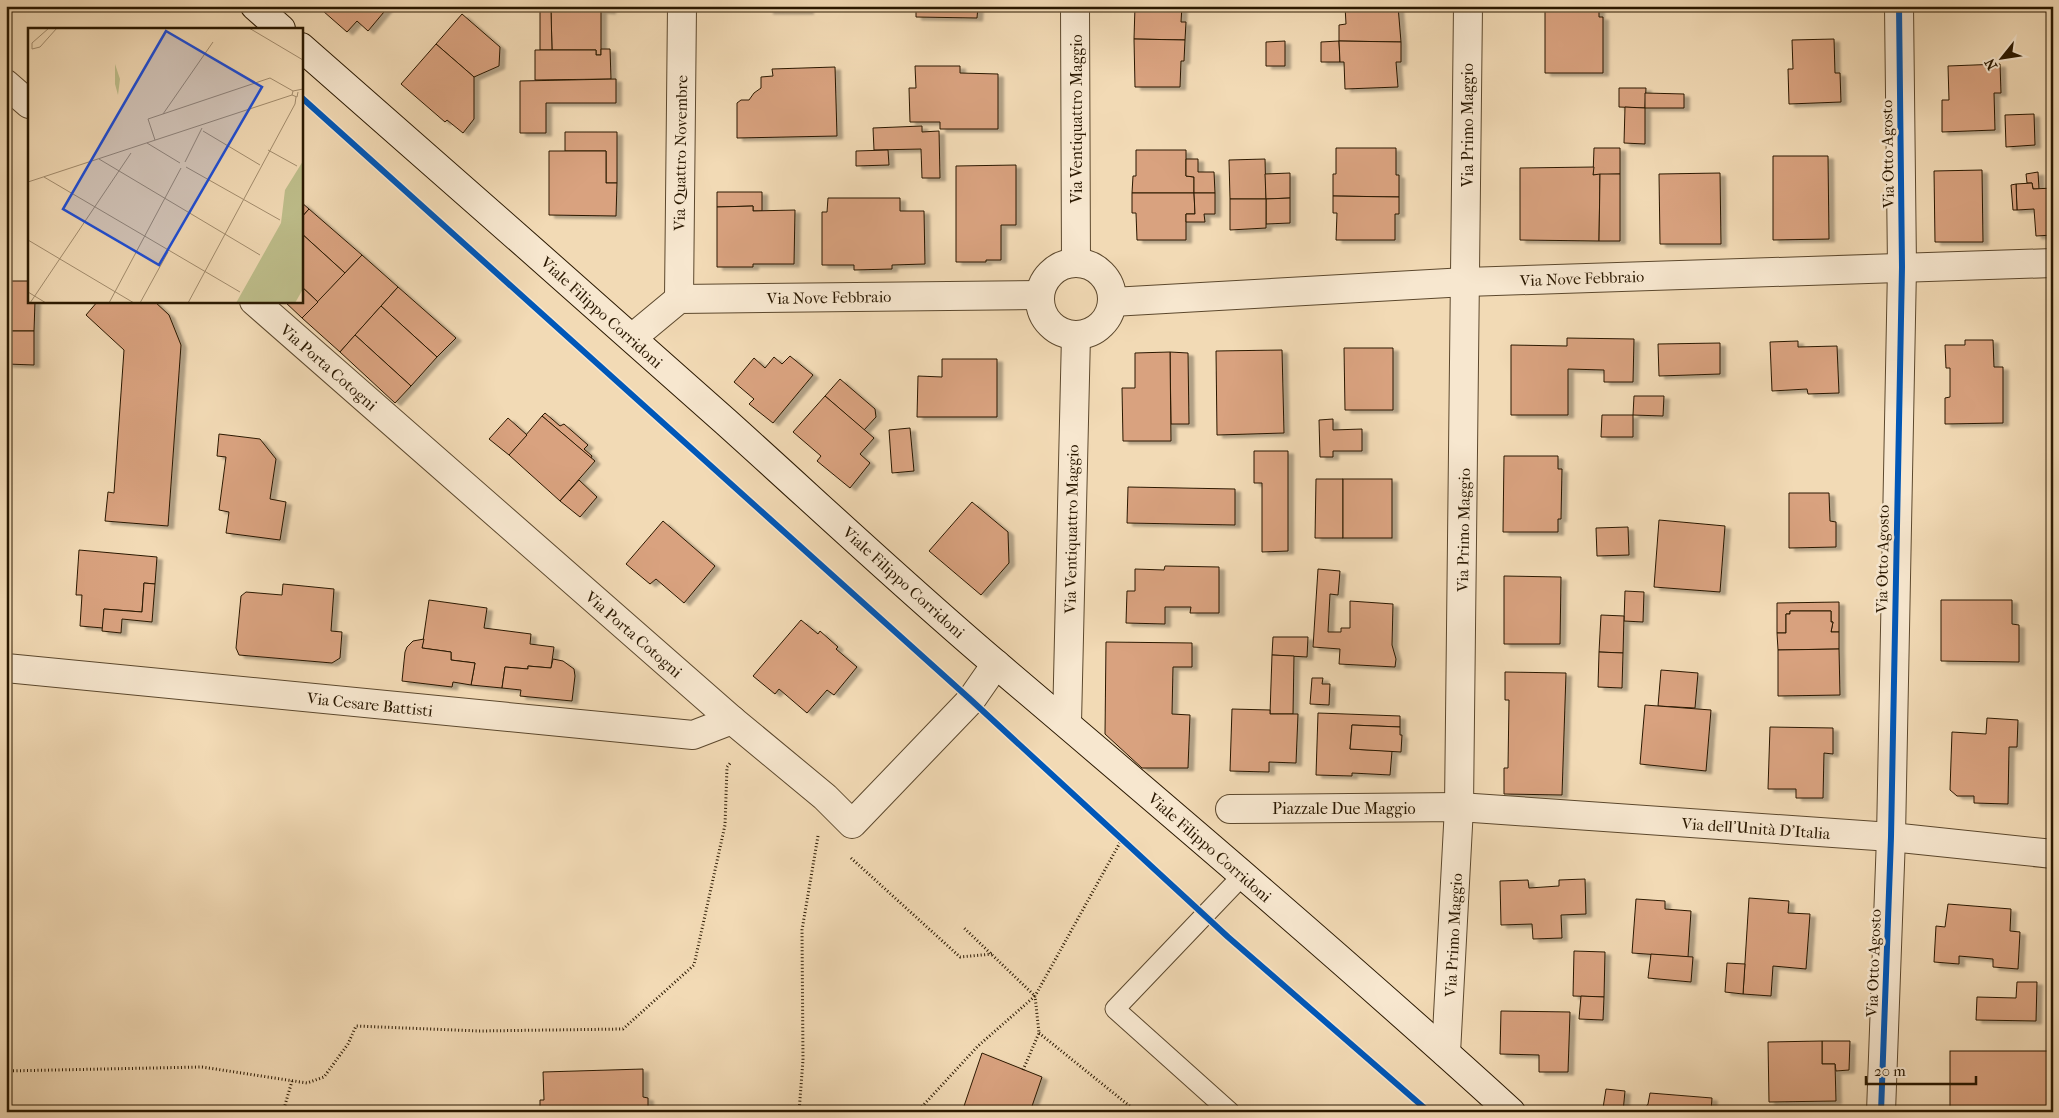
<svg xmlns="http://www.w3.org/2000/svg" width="2059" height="1118" font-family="'IM FELL French Canon',serif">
<defs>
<filter id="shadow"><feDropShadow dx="5.5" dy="3" stdDeviation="1" flood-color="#0004"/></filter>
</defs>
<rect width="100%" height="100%" fill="#f2dab5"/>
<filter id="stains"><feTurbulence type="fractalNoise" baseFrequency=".004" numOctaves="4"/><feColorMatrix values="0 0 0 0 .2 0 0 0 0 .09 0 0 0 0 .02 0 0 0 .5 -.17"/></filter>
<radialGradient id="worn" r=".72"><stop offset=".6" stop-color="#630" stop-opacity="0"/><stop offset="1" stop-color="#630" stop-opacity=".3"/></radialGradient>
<g fill="#d9a27f" stroke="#2a1800" filter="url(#shadow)">
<path d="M327,6h62l-21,25 -11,-10 -10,11 -24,-21z"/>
<path d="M540,6h70v5l-9,-1v45h-5v-5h-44l-1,-39h-11z"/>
<rect x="768" y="6" width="40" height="5"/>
<path d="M916,6h62l-1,12 -61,-1z"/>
<path d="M1135,6h47l-1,16h5l-1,18 -51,-1z"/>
<path d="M1345,6h53l3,36 -62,-1v-16l7,-1z"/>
<path d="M1545,6h54v11h4v56h-58z"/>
<path d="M540,11h11l1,39h-12z"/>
<path d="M462,14l38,33 -1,19 -25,11 -38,-33z"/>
<path d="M1134,39l51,1 -1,21h-3l-1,26h-45z"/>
<path d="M1834,39l1,34h5l1,29 -52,2 -1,-35h5l-1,-29z"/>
<path d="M1285,41v25h-19v-24z"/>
<path d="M1339,41l1,21h-19v-20z"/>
<path d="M1339,41l62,1v20h-5l2,25 -53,2 -1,-27h-4z"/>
<path d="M436,44l38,33v42l-11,14 -16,-13 -2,2 -44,-38z"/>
<path d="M601,49h9l1,30 -76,1v-30h61v5h5z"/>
<path d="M2000,64l1,29h-7l1,37 -53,2v-32h7l-1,-34z"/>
<path d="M915,66h45v7l38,1v55h-58v-7h-30l-1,-34h7z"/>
<path d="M835,67l2,69 -100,2v-35l4,-3h8l5,-7 7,-5v-11l12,-1 -1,-7z"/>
<path d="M616,79v24h-70v30h-26v-52z"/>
<path d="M1619,88h27l-1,20 -26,-1z"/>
<path d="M1645,93l39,1v14h-39z"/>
<path d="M1625,107l20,1v36l-21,-1z"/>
<path d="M2034,114l1,31 -29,2 -1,-32z"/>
<path d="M922,126v6l17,-1 1,47h-18l-1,-29 -47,1 -1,-22z"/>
<path d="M565,132h52v51h-11v-32h-41z"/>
<path d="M1336,148h60v27h3v22l-66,-1v-22h3z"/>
<path d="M1594,148h26v26l-27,1z"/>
<path d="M888,150l1,15 -33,1v-15z"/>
<path d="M1136,150h50v26l8,1v16h-62l1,-17h3z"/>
<path d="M549,151h57v32h11l-1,33 -67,-1z"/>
<path d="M1773,156h55l1,83 -56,1z"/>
<path d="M1186,159h12v13h16l1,21h-21v-16l-8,-1z"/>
<path d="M1265,159l1,40h-36l-1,-39z"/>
<path d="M1016,165v60h-15v35h-15v2h-30v-96z"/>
<path d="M1594,167l-1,8 7,-1 -1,67 -79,-1v-72z"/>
<path d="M1982,170l1,72h-48l-1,-71z"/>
<path d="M2038,172l1,17h-6l-1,-6h-5l-1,-9z"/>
<path d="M1290,173v25l-24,1 -1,-25z"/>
<path d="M1720,173l1,71h-61l-1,-70z"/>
<path d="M1600,174h20v67h-21z"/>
<path d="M2032,183l1,6 20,-1v47l-17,1 -2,-27 -17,1 -1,-26z"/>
<path d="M2016,184l1,26h-4l-2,-25z"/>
<path d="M717,192h45v19h-9v-5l-36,1z"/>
<path d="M1132,193h62l1,21h-9v26h-49l-1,-27h-4z"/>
<path d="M1194,193h21v21h-11l1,8h-19v-8h9z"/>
<path d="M1333,196l66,1v17h-4v26h-59l1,-27h-4z"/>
<path d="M828,198h72v13h24l1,53 -33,1v4l-38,1v-5h-32v-53h5z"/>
<path d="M1290,198v25l-24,1v-25z"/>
<path d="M1230,199h36v29l-36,2z"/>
<path d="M301,202l8,7 -8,9z"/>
<path d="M753,206v5l42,-1 -1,54h-41v3h-36v-60z"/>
<path d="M309,209l53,46 -17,18 -44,-40v-15z"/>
<path d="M301,233l44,40 -27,29 -17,-16z"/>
<path d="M362,255l36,32 -58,65 -38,-34z"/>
<path d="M6,281h23v20h6l-1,30h-28z"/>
<path d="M301,286l17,16 -16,16 -18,-17h17z"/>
<path d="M398,287l58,51 -19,19 -56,-51z"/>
<path d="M98,301h56l15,14 12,30 -13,181 -63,-5 3,-29 6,1 10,-143 -38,-35z"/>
<path d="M381,306l56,51 -26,29 -56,-51z"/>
<path d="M7,331h27v34l-27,-1z"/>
<path d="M355,335l56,51 -16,17 -55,-51z"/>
<path d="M1567,338l67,1 -1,43h-29v-12l-36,-1v46h-57v-70l56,1z"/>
<path d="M1965,340h28l1,27h9v56l-58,1v-26l5,-1v-29h-4l-1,-23h20z"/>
<path d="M1798,341v6l39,-1 2,47 -31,1 -1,-5 -35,2 -2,-49z"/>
<path d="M1720,343v31l-61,2 -1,-32z"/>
<path d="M1344,348h49v62h-48z"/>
<path d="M1282,350l2,83 -67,2 -1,-84z"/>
<path d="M1170,352l18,1 1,71h-18z"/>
<path d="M1170,352l1,89h-48l-1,-53h13v-35z"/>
<path d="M790,356l23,19 -40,48 -24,-19 5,-5 -20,-17 20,-24 11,10 9,-11 8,7z"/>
<path d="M942,359h55v58h-80l1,-41 24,1z"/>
<path d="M840,379l35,30 1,8 -12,13 -39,-34z"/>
<path d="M825,396l49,42 -14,16 10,9 -20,25 -33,-27 4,-5 -28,-24z"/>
<path d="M1634,396h30l-1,20 -30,-1z"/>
<path d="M545,413l15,13 4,-2 24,21 -4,4 8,7 -1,2 -49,-42z"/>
<path d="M1602,415h31v22h-32z"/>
<path d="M542,416l53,45 -35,40 -51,-46z"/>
<path d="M508,418l19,17 -18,20 -20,-16z"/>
<path d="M1333,419v11l29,-1v22h-29v6h-13l-1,-37z"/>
<path d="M910,428l4,43 -22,2 -3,-43z"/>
<path d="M219,434l41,5 16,20 -6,40 16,3 -6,38 -54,-7 3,-21 -10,-2 7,-53 -9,-1z"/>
<path d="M1254,451h34v100l-26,1v-69h-8z"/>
<path d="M1504,456h54v13h4l-1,50h-3v13h-55z"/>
<path d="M1316,479h27v59h-28z"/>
<rect x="1343" y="479" width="49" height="59"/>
<path d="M579,480l18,17 -17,20 -20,-16z"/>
<path d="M1128,487l107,2v36l-108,-2z"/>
<path d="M1789,493h40l1,28 6,1v25l-47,1z"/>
<path d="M972,502l36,30 1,31 -28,32 -52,-44z"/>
<path d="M1659,520l66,6 -5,66 -66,-5z"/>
<path d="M663,521l52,45 -31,37 -28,-24 -6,5 -24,-20z"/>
<path d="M1628,527l1,28 -32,1 -1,-28z"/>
<path d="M79,550l78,7 -2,27 -11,-1 -2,29 -38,-3 -1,19 -23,-2 2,-31h-6z"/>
<path d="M1165,566l54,1v46h-29l1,-6h-26v17l-39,-1 1,-32h8v-22l29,1z"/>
<path d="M1318,569l22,2 -2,24 -8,-1 -2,38h13v-4h9v-27l43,3 -1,41 4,14 -1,8 -56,-3 1,-15 -27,-2z"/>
<path d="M1504,576l57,1 -1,67h-56z"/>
<path d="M144,583l11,1 -3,38 -30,-3 -1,14 -19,-2 2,-22 38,3z"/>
<path d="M283,584l51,5 -3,42 11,1 -2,26 -8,5 -93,-8 -3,-7 5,-52 5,-4 36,3z"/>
<path d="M1625,591l19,1 -1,30 -19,-1z"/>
<path d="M429,600l58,8 -3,20 47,6 -1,10 24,3 -3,21 -23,-2v3l-23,-2 -3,21 -31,-3 4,-22 -24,-3v-8l-29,-4z"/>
<path d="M1941,600h71v24l7,1v37l-78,-1z"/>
<path d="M1839,602v30h-8l2,-10h-2v-11h-41v3h-4v19h-9v-30z"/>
<path d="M1790,611h41v11h2l-2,10h8v17l-61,1 -1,-17h9v-19h4z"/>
<path d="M1601,615l23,1 -1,37 -24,-1z"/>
<path d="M801,620l17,14 2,-3 18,16 -2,2 21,18 -23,28 -7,-5 -20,23 -28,-24 -4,5 -22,-18z"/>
<path d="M1273,637h35l-1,20 -35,-2z"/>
<path d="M424,639l-2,9 29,4v8l24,3 -4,22 -18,-3 -1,5 -50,-6 3,-29 2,-5 6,-6z"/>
<path d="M1106,642l86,1v24h-19l-1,47 18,1 -2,53h-46l-37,-34z"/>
<path d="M1839,649l1,46 -62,1v-46z"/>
<path d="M1599,652l24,1 -1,35 -24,-1z"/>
<path d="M1272,655l22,1 -1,58h-23z"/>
<path d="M553,659l10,2 11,8 1,7 -3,25 -52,-5 1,-6 -19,-2 3,-21 23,2v-3l23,2z"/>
<path d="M1661,670l37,3 -3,35 -37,-2z"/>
<path d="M1505,672l61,1 -4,122 -58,-1v-26h4l1,-68h-4z"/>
<path d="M1312,678h11l-1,6h8l-1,21 -19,-1z"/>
<path d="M1645,705l66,5 -5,61 -66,-7z"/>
<path d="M1232,709l38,1v4h28l-2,49 -27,-1v10l-39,-1z"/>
<path d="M1318,713l82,3v11l-48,-2 -2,24 42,2 -2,24 -38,-2v3l-36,-1z"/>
<path d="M1987,718l31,2 -1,27h-8l-1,57 -34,-1v-7h-17l-7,-6 2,-58 34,2z"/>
<path d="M1352,725l48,2v8h2l-1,17 -51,-3z"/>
<path d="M1770,727l63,1v26l-9,-1 -1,45h-27v-9h-28z"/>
<path d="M1585,879l1,35 -25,1 1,23 -29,1 -1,-15 -31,1 -1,-44 28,-1 1,8 30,-2v-6z"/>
<path d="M1749,898l40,3 -1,12 22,1 -4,55 -33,-3 -2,30 -28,-2z"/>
<path d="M1636,899l29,2v8l26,2 -3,46 -56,-4z"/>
<path d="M1948,904l63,5 -1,22 10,1 -2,37 -25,-2v-8l-34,-3v8l-25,-2 2,-36 9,1z"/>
<path d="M2053,946v57h-4z"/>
<path d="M1574,951l31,1 -1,45 -31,-1z"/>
<path d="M1651,954l42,3 -2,25 -43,-4z"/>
<path d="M1727,963l18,1 -2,30 -18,-2z"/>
<path d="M2017,982h20l-1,39 -60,-1 1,-23 39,1z"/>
<path d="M1581,996l23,1 -1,23 -24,-1z"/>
<path d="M1501,1011l69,1 -2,60h-29v-17l-39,-1z"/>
<path d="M1822,1041h28l-1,29 -13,1 -1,-7h-13z"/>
<path d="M1822,1041v23h13l1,37 -67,1 -1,-60z"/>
<rect x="1950" y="1051" width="103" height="61"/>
<path d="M982,1053l60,24 -12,35h-68z"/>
<path d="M643,1069v28l5,1v14h-108v-12h4l-1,-28z"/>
<path d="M1606,1089l19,2 -2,21h-15l-5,-4z"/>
<path d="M1650,1093l62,5 -1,14h-69l6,-8z"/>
</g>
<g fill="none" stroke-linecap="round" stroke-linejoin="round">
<g stroke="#5c482d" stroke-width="21">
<path id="service" d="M1230,1112l-115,-103 128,-134"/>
</g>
<g stroke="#5c482d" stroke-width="30">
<g id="minor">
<path d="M1075,6l1,257"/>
<path d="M6,84l23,20"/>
<circle cx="1076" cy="299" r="36"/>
<path d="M679,299l3,-293"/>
<path d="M254,301l478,419 93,77 27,27 119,-124 25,-36"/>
<path d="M1112,302l354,-20 587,-19"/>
<path d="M632,338l47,-39 361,-4"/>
<path d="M6,668l687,67 39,-15"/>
<path d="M1067,723l9,-388"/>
<path d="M1230,809l229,-2 432,30 162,17"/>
<path d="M1446,1053l13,-246 9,-801"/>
<path d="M1881,1112l10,-275 11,-570 -3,-261"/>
</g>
</g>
<g stroke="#2a1800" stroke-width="30">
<g id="secondary">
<path d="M255,6l26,23"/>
<path d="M301,47c142,125 284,249 425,375 90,81 179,165 271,243 173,147 346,294 514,447"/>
</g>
</g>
<g stroke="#2a1800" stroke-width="3" stroke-dasharray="1 2.5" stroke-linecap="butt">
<path d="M851,858l109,99 32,-3"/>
<path d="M1039,1033l98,79"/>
<path d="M1023,1070l16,-37 -4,-37 87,-157"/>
<path d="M6,1071l196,-4 105,16 17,-6 24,-33 8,-18 123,5 144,-2 71,-64 31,-140 2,-58 4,-5"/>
<path d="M283,1112l9,-31"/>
<path d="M799,1112l4,-52 -1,-130 16,-94"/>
<path d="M917,1112l61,-66 57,-50 -72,-69"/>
</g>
<use href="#service" stroke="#f7e7cf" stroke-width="19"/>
<use href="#minor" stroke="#f7e7cf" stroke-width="28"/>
<use href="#secondary" stroke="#f7e7cf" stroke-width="28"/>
<g stroke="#f7e7cf" stroke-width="9">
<g id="cycleway">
<path d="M301,97l670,603 257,237 201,175"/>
<path d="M1881,1112l10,-275 11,-570 -3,-261"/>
</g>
</g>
<use href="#cycleway" stroke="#0057b8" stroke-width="6"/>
</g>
<g text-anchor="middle" stroke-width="5" stroke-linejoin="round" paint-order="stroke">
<g font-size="16" fill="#2a1800" stroke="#f7e7cf">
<text transform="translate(1076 119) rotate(-90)" y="6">Via Ventiquattro Maggio</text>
<text transform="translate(1467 125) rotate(-90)" y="6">Via Primo Maggio</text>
<text transform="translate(680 153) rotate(-89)" y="6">Via Quattro Novembre</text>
<text transform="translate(1887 154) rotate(-91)" y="6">Via Otto Agosto</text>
<text transform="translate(1582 278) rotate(-2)" y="6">Via Nove Febbraio</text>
<text transform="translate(829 297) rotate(-1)" y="6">Via Nove Febbraio</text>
<text transform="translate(602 312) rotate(42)" y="6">Viale Filippo Corridoni</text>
<text transform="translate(329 367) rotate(41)" y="6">Via Porta Cotogni</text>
<text transform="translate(1071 529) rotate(-89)" y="6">Via Ventiquattro Maggio</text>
<text transform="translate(1463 530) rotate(-89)" y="6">Via Primo Maggio</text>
<text transform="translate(1882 559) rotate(-89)" y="6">Via Otto Agosto</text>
<text transform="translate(904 582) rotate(42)" y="6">Viale Filippo Corridoni</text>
<text transform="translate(634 634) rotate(41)" y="6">Via Porta Cotogni</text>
<text transform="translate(370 704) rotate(6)" y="6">Via Cesare Battisti</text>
<text x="1344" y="814">Piazzale Due Maggio</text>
<text transform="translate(1756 828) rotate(4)" y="6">Via dell'Unità D'Italia</text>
<text transform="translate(1210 847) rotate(41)" y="6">Viale Filippo Corridoni</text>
<text transform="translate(1453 935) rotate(-87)" y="6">Via Primo Maggio</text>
<text transform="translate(1873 963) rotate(-88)" y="6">Via Otto Agosto</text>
</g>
</g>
<g transform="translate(28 28)">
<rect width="275" height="275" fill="#f2dab5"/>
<path d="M87,36l5,15 -2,16 -3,-11zM275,133v128l-8,14h-59l45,-80 4,-33z" fill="#bebe8b"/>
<path fill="none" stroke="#a28c6d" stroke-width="1" d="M21,0l-17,15v6l8,-2 17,-19M221,0l54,32M270,64l-1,5 -5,-2 1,-4 10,-2M135,86l50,-72M175,103l57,34M127,112l-7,-21 122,-41 23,13M119,115l33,20M240,122l29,16M71,131l161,96M157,134l17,-34M158,139l94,53M16,149l196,115M0,154l264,-87M0,212l106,63M0,264l18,11M2,275l101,-150M81,275l72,-135M112,275l28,-51M160,275l107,-199 1,-7"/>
<path fill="#1d4ed8" fill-opacity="0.15" stroke="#1d4ed8" stroke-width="2.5" d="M138,3l96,56 -103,178 -96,-56z"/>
<rect width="275" height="275" fill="none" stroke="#2a1800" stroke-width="2.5"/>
</g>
<rect width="2059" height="1118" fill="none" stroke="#f2dab5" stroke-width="25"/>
<rect x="8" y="8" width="2044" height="1103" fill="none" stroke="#2a1800" stroke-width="2.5"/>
<rect x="12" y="12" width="2034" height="1093" fill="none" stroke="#2a1800"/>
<g transform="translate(2002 58) rotate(240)" stroke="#f7e7cf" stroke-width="4" paint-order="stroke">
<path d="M0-4L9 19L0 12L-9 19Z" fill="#2a1800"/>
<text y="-8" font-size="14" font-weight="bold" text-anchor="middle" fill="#2a1800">N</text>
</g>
<path d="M1866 1076v8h110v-8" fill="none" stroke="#2a1800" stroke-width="2.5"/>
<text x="1874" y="1076" font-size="15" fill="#2a1800" stroke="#f7e7cf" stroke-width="4" paint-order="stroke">20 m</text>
<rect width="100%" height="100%" filter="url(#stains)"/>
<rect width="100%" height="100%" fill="url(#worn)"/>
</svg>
